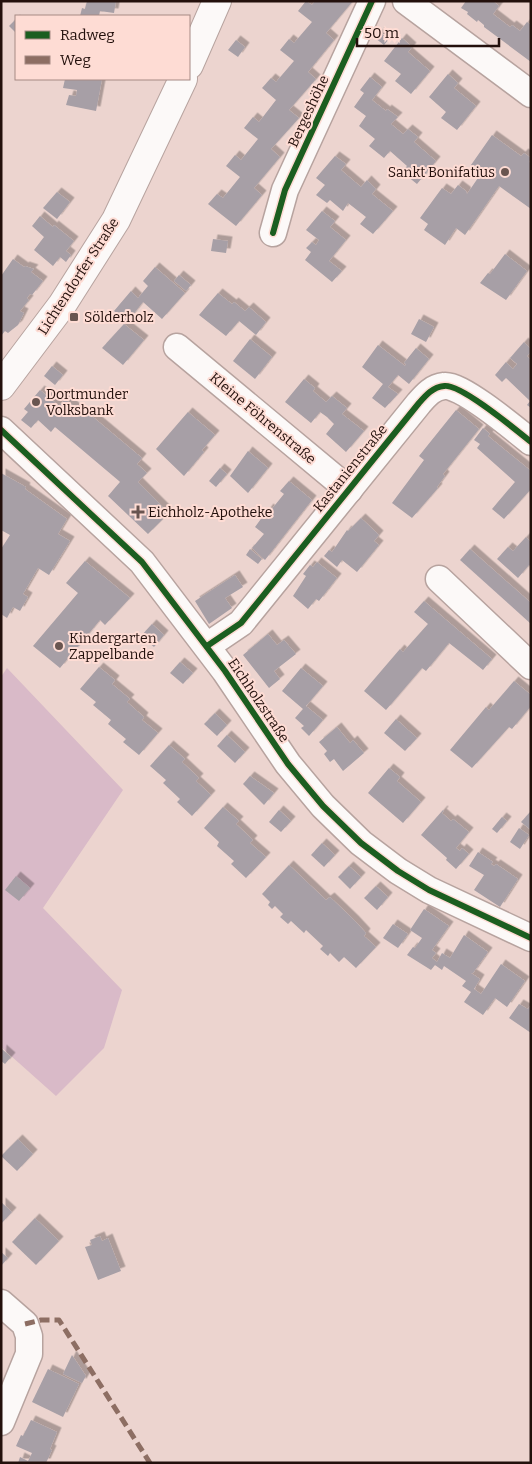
<svg xmlns="http://www.w3.org/2000/svg" width="532" height="1464" font-family="Bitter,serif">
<defs>
<filter id="shadow"><feDropShadow dx="4.5" dy="-4.5" stdDeviation="0" flood-color="#0004"/></filter>
</defs>
<rect width="100%" height="100%" fill="#ecd4cf"/>
<path fill="#d9bac8" d="M7,668l116,122 -80,118 79,82 -18,58 -48,48 -55,-49v-370z"/>
<g fill="#a79fa6" filter="url(#shadow)">
<path d="M87,1h29l-2,12 -14,-2 -1,5h-19l2,-8 3,1z"/>
<path d="M306,1l6,4 3,-4h38l-27,32 8,7 -26,32 8,7 -27,31 10,8 -28,31 9,8 -26,31 8,7 -26,31 -28,-22 9,-10 6,4 17,-21 -14,-11 9,-11 6,5 17,-21 -14,-11 9,-11 6,5 17,-22 -14,-12 9,-10 5,4 18,-21 -14,-11 9,-11 5,4 18,-21 -14,-11z"/>
<path d="M466,1h27l6,5 -6,8 17,13 2,-2 8,6 7,-9 4,3v37l-47,-35v-2l-6,-5 -1,2 -10,-8 1,-2 -7,-4z"/>
<path d="M16,19v14l-7,-7z"/>
<path d="M380,32l9,7 -5,6 -9,-7z"/>
<path d="M402,38l10,9 -4,5 22,19 -19,23 -16,-13 6,-7 -17,-13z"/>
<path d="M236,40l9,7 -7,10 -10,-7z"/>
<path d="M448,74l10,9 -4,5 22,18 -19,24 -16,-12 5,-6 -17,-15z"/>
<path d="M370,77l12,10 -10,13 14,11 1,-2 11,8 -7,7 12,10 5,-5 10,8 -4,5 22,19 -19,23 -15,-12 5,-6 -17,-15 -6,7 -15,-12 6,-7 -16,-13 7,-10 -12,-9 10,-14 -4,-3z"/>
<path d="M65,79h37l-6,32 -30,-6 3,-10 7,1 1,-6 -14,-2z"/>
<path d="M492,135l29,21 3,-3 7,5 -2,4 2,1v46l-32,-23 -34,49 -9,-7 -11,17 -21,-15 4,-6 -8,-6 22,-30 9,6 7,-9 8,6 1,3 13,-19 -3,-2 2,-2 -8,-6z"/>
<path d="M335,156l11,8 -5,6 20,17 6,-7 9,9 -4,5 21,17 -20,23 -13,-10 6,-7 -18,-14 -5,8 -13,-11 -3,3 -11,-8 9,-10 -9,-7z"/>
<path d="M57,192l13,10 -13,17 -14,-11z"/>
<path d="M322,211l13,10 -5,6 16,13 -17,21 13,10 -10,11 -27,-22 6,-8 -5,-4 6,-6 4,3 3,-5 -13,-10z"/>
<path d="M40,216l13,11 1,-2 20,16 -8,10 5,4 -5,7 -6,-5 -7,9 -19,-16 10,-13 -12,-11z"/>
<path d="M213,239l15,2 -2,12 -15,-2z"/>
<path d="M505,254l22,17 -21,29 -26,-17 8,-10 2,1z"/>
<path d="M13,259l11,8 1,-1 9,3 -3,3 12,9 -11,14 -2,-1 -3,4 2,2 -9,11 4,2 -6,12 -10,8 -3,-2 -4,5v-60z"/>
<path d="M155,267l30,26 -23,26 -19,-17 -16,20 -13,-11 17,-20 7,7 10,-12 -5,-5z"/>
<path d="M179,275l12,10 -5,6 -12,-10z"/>
<path d="M218,293l14,11 2,-2 11,9 4,-4 17,15 -10,13 -17,-14 -13,15 -27,-21z"/>
<path d="M419,319l15,8 -8,15 -15,-8z"/>
<path d="M124,324l20,16 -21,25 -21,-17z"/>
<path d="M250,339l22,18 -17,22 -22,-18z"/>
<path d="M524,342l7,7v3l-4,4 4,4v48l-4,-3 3,-4 -24,-23 -4,4 -7,-7 11,-13 7,7 4,-5 -7,-6z"/>
<path d="M378,345l27,21 1,-2 -2,-1 12,-15 13,11 -20,25 -11,-9 -10,12 10,7 -13,14 -13,-10 11,-14 -21,-17z"/>
<path d="M52,366l11,9 -8,10 -11,-9z"/>
<path d="M304,379l11,9 -2,3 13,11 6,-6 15,12 -5,6 22,17 -18,21 -20,-18 8,-10 -7,-7 -7,-5 -9,11 -26,-21z"/>
<path d="M40,390l19,16 6,-7 19,16 3,-3 55,46 -5,6 10,9 -9,9 31,31 -21,21 -40,-38 12,-14 -1,-1 -64,-54 -4,5 -13,-12 -7,8 -10,-8 7,-8 -4,-3z"/>
<path d="M456,410l23,19 -36,45 2,2 -8,11 1,1 -26,30 -20,-15 32,-43 -5,-4z"/>
<path d="M188,412l27,23 -13,15 2,2 -20,24 -28,-27z"/>
<path d="M483,428l7,6 -2,2 43,35v18l-27,30 -12,-10 23,-27 -38,-34 3,-4 -6,-4z"/>
<path d="M248,451l20,17 -20,25 -18,-17z"/>
<path d="M220,468l7,6 -11,13 -7,-6z"/>
<path d="M1,473l25,14 -1,2 42,30 -9,15 12,7 -21,34 -11,-7 -15,26 5,3 -8,14 -7,-4 -6,11 -6,-4v-65l9,-14 -9,-5z"/>
<path d="M289,481l23,19 -47,60 -13,-12 12,-14 -9,-7 14,-19 2,2 13,-16 -4,-3z"/>
<path d="M361,518l18,17 -5,6 5,4 -22,27 -15,-12 -5,7 -13,-11 5,-6 3,2 15,-22 1,1z"/>
<path d="M526,537l5,5v25l-2,-2 -11,13 -21,-19 11,-12 5,4z"/>
<path d="M250,549l12,10 -4,5 -12,-9z"/>
<path d="M470,549l61,54v21l-71,-64z"/>
<path d="M85,561l45,37 -25,27 -5,-5 -40,48 -27,-22 45,-53 -12,-10z"/>
<path d="M317,562l20,16 -18,23 -3,-2 -8,10 -15,-13 13,-20 -3,-2 7,-9 3,2z"/>
<path d="M235,575l8,12 -18,11 7,10 -23,16 -14,-23z"/>
<path d="M424,601l68,58 -9,11 -34,-27 -23,28 -4,-3 -36,42 -22,-19 36,-42 3,3 25,-28 -14,-12z"/>
<path d="M152,624l12,11 -10,12 -13,-11z"/>
<path d="M268,634l9,11 7,-5 12,14 -22,17 6,8 -11,9 -26,-33z"/>
<path d="M180,662l13,11 -10,11 -13,-11z"/>
<path d="M99,667l16,13 -3,4 18,15 -3,3 17,15 -2,3 16,13 -19,22 -16,-13 3,-3 -18,-15 3,-4 -18,-15 3,-3 -16,-13z"/>
<path d="M301,668l22,18 -17,20 17,14 -14,16 -8,-8 3,-2 -9,-8 8,-9 -21,-18z"/>
<path d="M514,681l17,14v11l-19,23 -3,-2 -37,41 -22,-18 36,-43 3,3z"/>
<path d="M215,713l12,12 -10,11 -13,-12z"/>
<path d="M396,719l21,19 -12,13 -21,-18z"/>
<path d="M337,727l13,16 3,-3 11,13 -21,18 -9,-12 -4,3 -6,-8 3,-3 -8,-9z"/>
<path d="M227,735l18,17 -10,11 -18,-17z"/>
<path d="M169,745l16,14 -3,3 17,16 -3,3 15,14 -19,21 -15,-14 3,-3 -17,-16 3,-3 -16,-14z"/>
<path d="M389,768l11,9 -3,4 24,21 -18,21 -35,-30z"/>
<path d="M250,776l24,17 -10,12 -21,-21z"/>
<path d="M223,807l16,14 -3,3 17,16 -3,3 16,14 -20,21 -15,-14 3,-3 -17,-15 2,-4 -15,-14z"/>
<path d="M279,810l12,11 -10,11 -12,-10z"/>
<path d="M443,810l1,1 -2,2 9,8 2,-2 16,13 -13,16 4,3 2,-3 7,6 -13,15 -10,-9 1,-2 -26,-23z"/>
<path d="M531,811v19l-10,-8z"/>
<path d="M502,817l5,4 -10,12 -5,-4z"/>
<path d="M519,828l10,7 -9,14 -10,-7z"/>
<path d="M322,843l13,12 -11,12 -13,-12z"/>
<path d="M478,852l15,10 -2,2 3,2 2,-2 22,15 -18,28 -26,-17 10,-15 -15,-9z"/>
<path d="M289,865l37,35 4,-3 24,23 12,13 -2,3 12,11 -20,21 -12,-11 -5,5 -9,-9 -2,3 -8,-7 3,-3 -17,-16 -2,3 -13,-12 -3,3 -8,-7 3,-3 -8,-8 -3,3 -4,-4 2,-3 -8,-8z"/>
<path d="M349,866l12,11 -11,12 -12,-12z"/>
<path d="M16,876l14,12 -11,13 -14,-11z"/>
<path d="M376,886l12,11 -11,13 -13,-12z"/>
<path d="M424,909l25,17 -17,24 4,3 -4,5 5,4 5,-9 8,5 14,-23 24,17 -15,21h-2l9,6 -6,10 7,5 20,-30 24,17 -18,26 -12,-9 -12,17 -19,-13 7,-10 -9,-6 4,-5 -22,-15 -2,4 -7,-5 -4,5 -24,-15 6,-8 2,1 7,-10 -12,-8z"/>
<path d="M393,924l15,10 -10,14 -15,-10z"/>
<path d="M519,1004l9,5 3,-4v28l-22,-15z"/>
<path d="M2,1049l9,8 -6,7 -4,-3z"/>
<path d="M18,1139l15,15 -16,17 -16,-15z"/>
<path d="M1,1202l11,10 -11,12z"/>
<path d="M35,1218l24,23 -23,24 -24,-23z"/>
<path d="M100,1236l2,5 6,-3 13,33 -23,9 -13,-33 7,-2 -2,-5z"/>
<path d="M1,1252l7,6 -7,8z"/>
<path d="M72,1355l14,21 -4,7 -19,-9z"/>
<path d="M48,1369l31,15 -16,33 -31,-15z"/>
<path d="M31,1420l26,12 -7,17 2,1 -6,13h-28l2,-6 8,4 4,-8 -16,-7 5,-11 2,1z"/>
</g>
<g fill="none" stroke-linecap="round" stroke-linejoin="round">
<g stroke="#b7a39f" stroke-width="29">
<g id="minor">
<path d="M406,1l125,93"/>
<path d="M273,233l12,-43 87,-189"/>
<path d="M177,347l172,143"/>
<path d="M1,430l141,132 83,109 63,93 35,42 38,37 37,28 31,19 102,48"/>
<path d="M439,579l92,87"/>
<path d="M207,646l34,-23 178,-220c7,-8 14,-16 25,-17 16,-3 72,44 87,56"/>
<path d="M1,1303l24,21 4,12v18l-28,68"/>
</g>
</g>
<g stroke="#b7a39f" stroke-width="30">
<g id="major">
<path d="M189,65l28,-64"/>
<path d="M1,386l61,-81 54,-85 67,-141"/>
</g>
</g>
<use href="#minor" stroke="#fcf9f8" stroke-width="26"/>
<use href="#major" stroke="#fcf9f8" stroke-width="28"/>
<path stroke="#8d6e63" stroke-width="5" stroke-dasharray="10 5" stroke-linecap="butt" d="M25,1324l16,-4h18l91,143"/>
<g stroke="#fedcd4" stroke-width="9">
<g id="cycleway">
<path d="M273,233l12,-43 87,-189"/>
<path d="M1,430l141,132 83,109 63,93 35,42 38,37 37,28 31,19 102,48"/>
<path d="M207,646l34,-23 178,-220c7,-8 14,-16 25,-17 16,-3 72,44 87,56"/>
</g>
</g>
<use href="#cycleway" stroke="#1b5e20" stroke-width="6"/>
</g>
<g fill="#695550" stroke="#fedcd4" stroke-width="2">
<circle cx="505" cy="172" r="5"/>
<rect x="69" y="312" width="10" height="10" rx="2.5"/>
<circle cx="36" cy="402" r="5"/>
<path d="M135.5 504.5h5v5h5v5h-5v5h-5v-5h-5v-5h5z"/>
<circle cx="59" cy="646" r="5"/>
</g>
<g text-anchor="middle" stroke-width="4" stroke-linejoin="round" paint-order="stroke">
<g font-size="14" fill="#23100c" stroke="#fedcd4">
<text transform="translate(308 111) rotate(-65)" y="5">Bergeshöhe</text>
<text transform="translate(78 276) rotate(-57)" y="5">Lichtendorfer Straße</text>
<text transform="translate(263 418) rotate(40)" y="5">Kleine Föhrenstraße</text>
<text transform="translate(350 468) rotate(-51)" y="5">Kastanienstraße</text>
<text transform="translate(259 700) rotate(56)" y="5">Eichholzstraße</text>
</g>
<g font-size="14" fill="#23100c" stroke="#fedcd4" text-anchor="start">
<text x="495" y="177" text-anchor="end">Sankt Bonifatius</text>
<text x="84" y="322">Sölderholz</text>
<text x="46" y="399">Dortmunder<tspan x="46" dy="16">Volksbank</tspan></text>
<text x="148" y="517">Eichholz-Apotheke</text>
<text x="69" y="643">Kindergarten<tspan x="69" dy="16">Zappelbande</tspan></text>
</g>
</g>
<rect width="532" height="1464" fill="none" stroke="#23100c" stroke-width="5"/>
<rect x="15" y="15" width="175" height="65" fill="#fedcd4" stroke="#a68a84"/>
<rect x="25" y="31" width="25" height="8" fill="#1b5e20" stroke="#a68a84"/>
<text x="60" y="40" font-size="15" fill="#23100c">Radweg</text>
<rect x="25" y="56" width="25" height="8" fill="#8d6e63" stroke="#a68a84"/>
<text x="60" y="65" font-size="15" fill="#23100c">Weg</text>
<path d="M357 38v8h142v-8" fill="none" stroke="#23100c" stroke-width="2.5"/>
<text x="364" y="38" font-size="15" fill="#23100c" stroke="#fedcd4" stroke-width="4" paint-order="stroke">50 m</text>
</svg>
